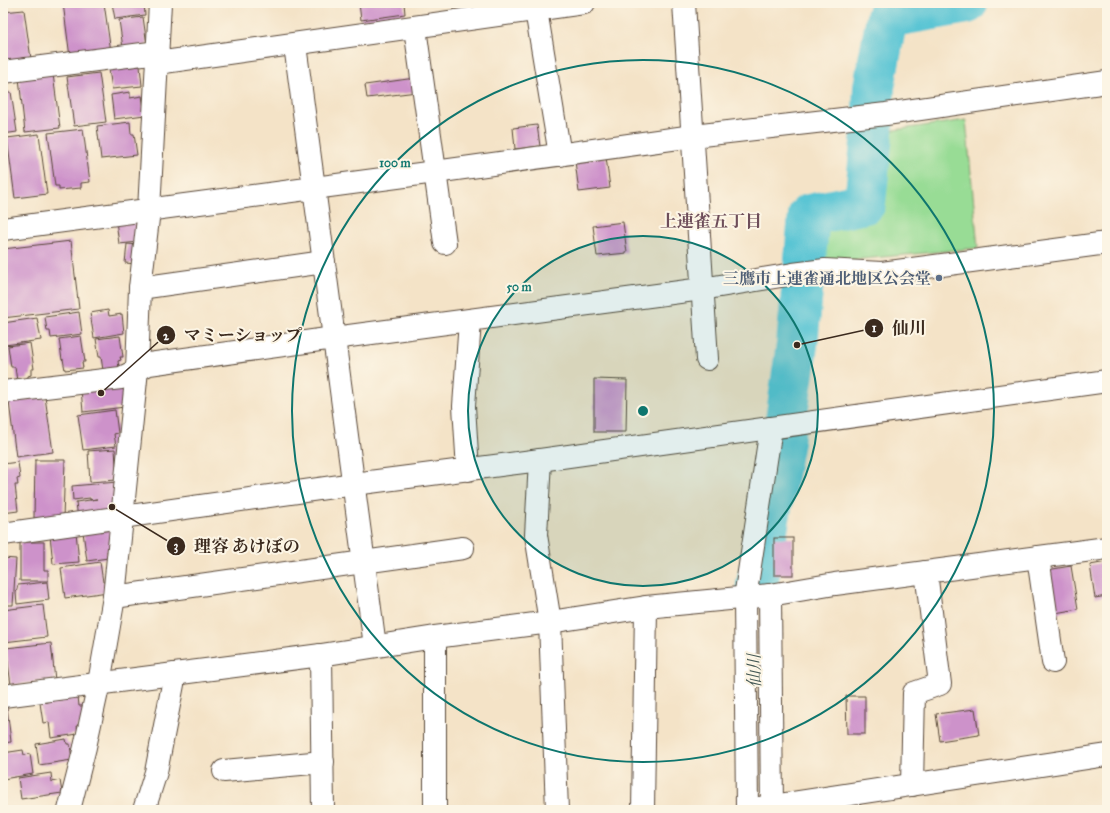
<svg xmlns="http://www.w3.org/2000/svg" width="1110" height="813" font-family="'IM FELL Great Primer','Noto Serif JP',serif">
<rect width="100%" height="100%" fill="#fcf5e5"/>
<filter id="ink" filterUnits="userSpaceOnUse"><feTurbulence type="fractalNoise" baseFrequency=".025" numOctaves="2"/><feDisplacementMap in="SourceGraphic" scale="8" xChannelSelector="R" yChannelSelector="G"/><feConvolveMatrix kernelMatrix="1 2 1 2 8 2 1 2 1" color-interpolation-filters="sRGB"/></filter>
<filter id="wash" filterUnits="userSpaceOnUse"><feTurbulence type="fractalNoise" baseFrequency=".012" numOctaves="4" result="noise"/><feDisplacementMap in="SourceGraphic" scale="16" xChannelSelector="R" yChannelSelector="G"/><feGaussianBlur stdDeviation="0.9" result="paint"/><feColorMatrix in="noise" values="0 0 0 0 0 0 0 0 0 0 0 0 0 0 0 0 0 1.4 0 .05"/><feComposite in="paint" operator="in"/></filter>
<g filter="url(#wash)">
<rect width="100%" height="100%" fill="#f4e3c7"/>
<path fill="#98dc95" stroke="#6a835a" d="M966,120l12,128 -158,15 7,-48 49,-9 11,-75z"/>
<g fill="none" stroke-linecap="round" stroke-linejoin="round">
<path stroke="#5ac5d4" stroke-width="42" d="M757,585l26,-144 14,-96 12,-130 56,-12 7,-70 2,-46 13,-70 80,-14"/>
</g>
<g id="blocks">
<g fill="#cd92ca">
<path d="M63,3h41l7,49 -41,5z"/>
<path d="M112,3h32l1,12 -30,4z"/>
<path d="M359,3h45l1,11 -44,6z"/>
<path d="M24,10l7,49 -28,4v-51z"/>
<path d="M143,17l4,28 -24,3 -4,-28z"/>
<path d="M140,66l2,20 -30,3 -3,-20z"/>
<path d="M99,73l7,49 -32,4 -7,-49z"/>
<path d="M53,74l7,54 -35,4 -6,-54z"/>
<path d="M415,78l2,14 -50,6 -2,-13z"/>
<path d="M11,92l6,40 -14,2v-41z"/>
<path d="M130,92v6l12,-2 3,19 -31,4 -3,-24z"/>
<path d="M130,122l1,12h3l3,21 -36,4 -4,-33z"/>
<path d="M537,125l3,21 -25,3 -2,-21z"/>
<path d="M83,129l7,53 -9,1v5l-22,2v-4h-4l-7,-53z"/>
<path d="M39,134l8,60 -32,4 -8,-60z"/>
<path d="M606,157l4,31 -31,4 -4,-31z"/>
<path d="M136,219l3,23 -20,2 -3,-23z"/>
<path d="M623,222l4,31 -30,3 -4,-30z"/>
<path d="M71,241l8,68 -76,9v-69z"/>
<path d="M127,244l12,1 -2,19 -12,-1z"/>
<path d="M108,310l1,6 13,-2 2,19 -30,5 -4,-25z"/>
<path d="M79,312l3,22 -31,4 -1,-7h-3l-2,-14z"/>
<path d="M37,318l4,22 -36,5 -2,-22z"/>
<path d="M81,336l4,26h-3l1,6 -18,2 -2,-11 -1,1 -3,-21z"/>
<path d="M120,336l3,21h-3l1,3 -3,1 1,7 -16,2 -2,-13h-2l-3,-18z"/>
<path d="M30,343l4,26h-3v6l-3,1v3l-11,2 -2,-14h-4l-3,-21z"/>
<path d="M594,379l33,1 -1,52h-32z"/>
<path d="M127,388l-2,19 -42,5 -2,-23z"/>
<path d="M45,397l8,55 -37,5 -7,-55z"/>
<path d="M115,410l3,23 -4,1 2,12 -33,4 -5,-35z"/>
<path d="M115,449l2,31 -27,2 -2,-31z"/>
<path d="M35,460h30l-2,59 -29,-1z"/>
<path d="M18,462l2,16 -3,1 1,6h-3l3,26 -15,2v-49z"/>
<path d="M117,482v32l-39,5 -2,-17 21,-3 -7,1v-2l-17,2 -1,-14z"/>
<path d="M110,528l4,23h-7l1,7 -21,3 -4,-29z"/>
<path d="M76,532l3,30 -26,2 -3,-29z"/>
<rect x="774" y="538" width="19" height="37"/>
<path d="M20,542h24v28h4v11h-28z"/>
<path d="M3,558l13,1 -3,46h-10z"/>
<path d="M100,562l3,20h4l1,10 -43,6 -4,-30z"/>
<path d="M1107,562v34l-12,2 -5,-33z"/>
<path d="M1071,566l7,43 -23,4 -8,-43z"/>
<path d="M47,582l2,18 -32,4 -1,-11 2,-8z"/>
<path d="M43,605l4,32 -43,5 -1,-32z"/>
<path d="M51,643l4,37 -44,5 -5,-37z"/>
<path d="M78,696l1,10h5l-1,18 -6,1 1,9 -27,4 -2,-16 -6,1 -3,-20 14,-2v-2z"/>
<path d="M846,696h19v38h-18z"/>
<path d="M3,707h4l4,35 -8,1z"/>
<path d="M975,709l4,26 -39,6 -4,-27z"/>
<path d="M66,739l1,5h3l2,16 -33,5 -3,-21z"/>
<path d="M23,750l1,5 6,-1 3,20 -30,5v-26z"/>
<path d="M51,773l1,9 8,-2 2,13 -41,6 -3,-21z"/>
</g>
</g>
</g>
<g filter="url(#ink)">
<use href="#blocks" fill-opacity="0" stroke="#574637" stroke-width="1"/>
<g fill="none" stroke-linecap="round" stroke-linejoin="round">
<g stroke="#574637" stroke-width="24">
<g id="minor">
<path d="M684,3l23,356"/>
<path d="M536,10l24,145"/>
<path d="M415,28l30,215"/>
<path d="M295,45l80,601"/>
<path d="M157,63l427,-60"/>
<path d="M3,72l155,-20"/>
<path d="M3,229l432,-57 258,-36 193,-22 221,-32"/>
<path d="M140,288l184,-26"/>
<path d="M3,392l118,-14 28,-14 185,-26 368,-49 91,-15 32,-4 57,3 225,-30"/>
<path d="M540,460l-4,75 14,87 7,188"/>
<path d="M468,470l-4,-64 6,-85"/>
<path d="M3,534l351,-50 186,-24 567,-79"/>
<path d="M1038,557l15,105"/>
<path d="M770,595l2,215"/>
<path d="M114,597l349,-49"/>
<path d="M435,637v173"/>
<path d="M321,655l2,155"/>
<path d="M3,696l318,-41 114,-18 115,-15 96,-15 124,-12 65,-11 272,-36"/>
<path d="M224,771l99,-9"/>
<path d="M912,785l2,-92 26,-9 -14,-112"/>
<path d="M69,810l16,-63 14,-64 15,-86 23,-227 3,-82 9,-78 11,-207"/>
<path d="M144,810l12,-38 19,-98"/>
<path d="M643,810l3,-203"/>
<path d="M746,810l361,-55"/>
<path d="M747,810l-2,-212 26,-170"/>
</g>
</g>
<use href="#minor" stroke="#fff" stroke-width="22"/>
</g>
</g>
<circle cx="643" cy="411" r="175" fill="#0f766e" fill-opacity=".12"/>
<g fill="none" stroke="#0f766e" stroke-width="2">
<circle cx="643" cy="411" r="175"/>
<circle cx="643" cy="411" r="351"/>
</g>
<circle fill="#5c6f8a" stroke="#fcf5e5" stroke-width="1.5" cx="939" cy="278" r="4"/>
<g text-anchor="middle" stroke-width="4" stroke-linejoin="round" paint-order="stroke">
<g font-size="16" font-weight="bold" fill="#4e5e75" stroke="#fcf5e5" text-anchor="end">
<text x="931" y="284">三鷹市上連雀通北地区公会堂</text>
</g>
<g font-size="17" font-weight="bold" fill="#6e4e5a" stroke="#fcf5e5">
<text x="711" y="227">上連雀五丁目</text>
</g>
<g font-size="17" font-style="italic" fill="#445855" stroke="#fcf5e5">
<text transform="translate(754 671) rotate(-91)" y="6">仙川</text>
</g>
</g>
<circle cx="643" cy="411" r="6" fill="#0f766e" stroke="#fcf5e5" stroke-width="2"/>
<g font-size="12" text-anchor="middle" font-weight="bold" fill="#0f766e" stroke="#fcf5e5" stroke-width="4" stroke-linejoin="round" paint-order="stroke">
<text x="395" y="167">100 m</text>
<text x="519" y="291">50 m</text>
</g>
<path fill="none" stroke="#3b2a1e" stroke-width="1.5" d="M797 345L874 328M101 393L166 335M112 507L176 546"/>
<g fill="#3b2a1e" stroke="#fcf5e5" stroke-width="1.5">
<circle cx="797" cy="345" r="4"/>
<circle cx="101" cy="393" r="4"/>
<circle cx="112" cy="507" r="4"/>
<circle cx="874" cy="328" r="10"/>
<circle cx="166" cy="335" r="10"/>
<circle cx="176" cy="546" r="10"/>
</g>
<g font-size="12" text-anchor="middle" font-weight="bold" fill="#fff">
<text x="874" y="332">1</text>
<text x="166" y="340">2</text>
<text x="176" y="550">3</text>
</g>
<g font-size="17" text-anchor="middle" font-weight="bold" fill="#3b2a1e" stroke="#fcf5e5" stroke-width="4" stroke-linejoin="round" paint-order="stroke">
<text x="909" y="334">仙川</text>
<text x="243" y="341">マミーショップ</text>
<text x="247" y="552">理容 あけぼの</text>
</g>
<rect width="1110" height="813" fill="none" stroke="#fcf5e5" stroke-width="16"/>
</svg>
